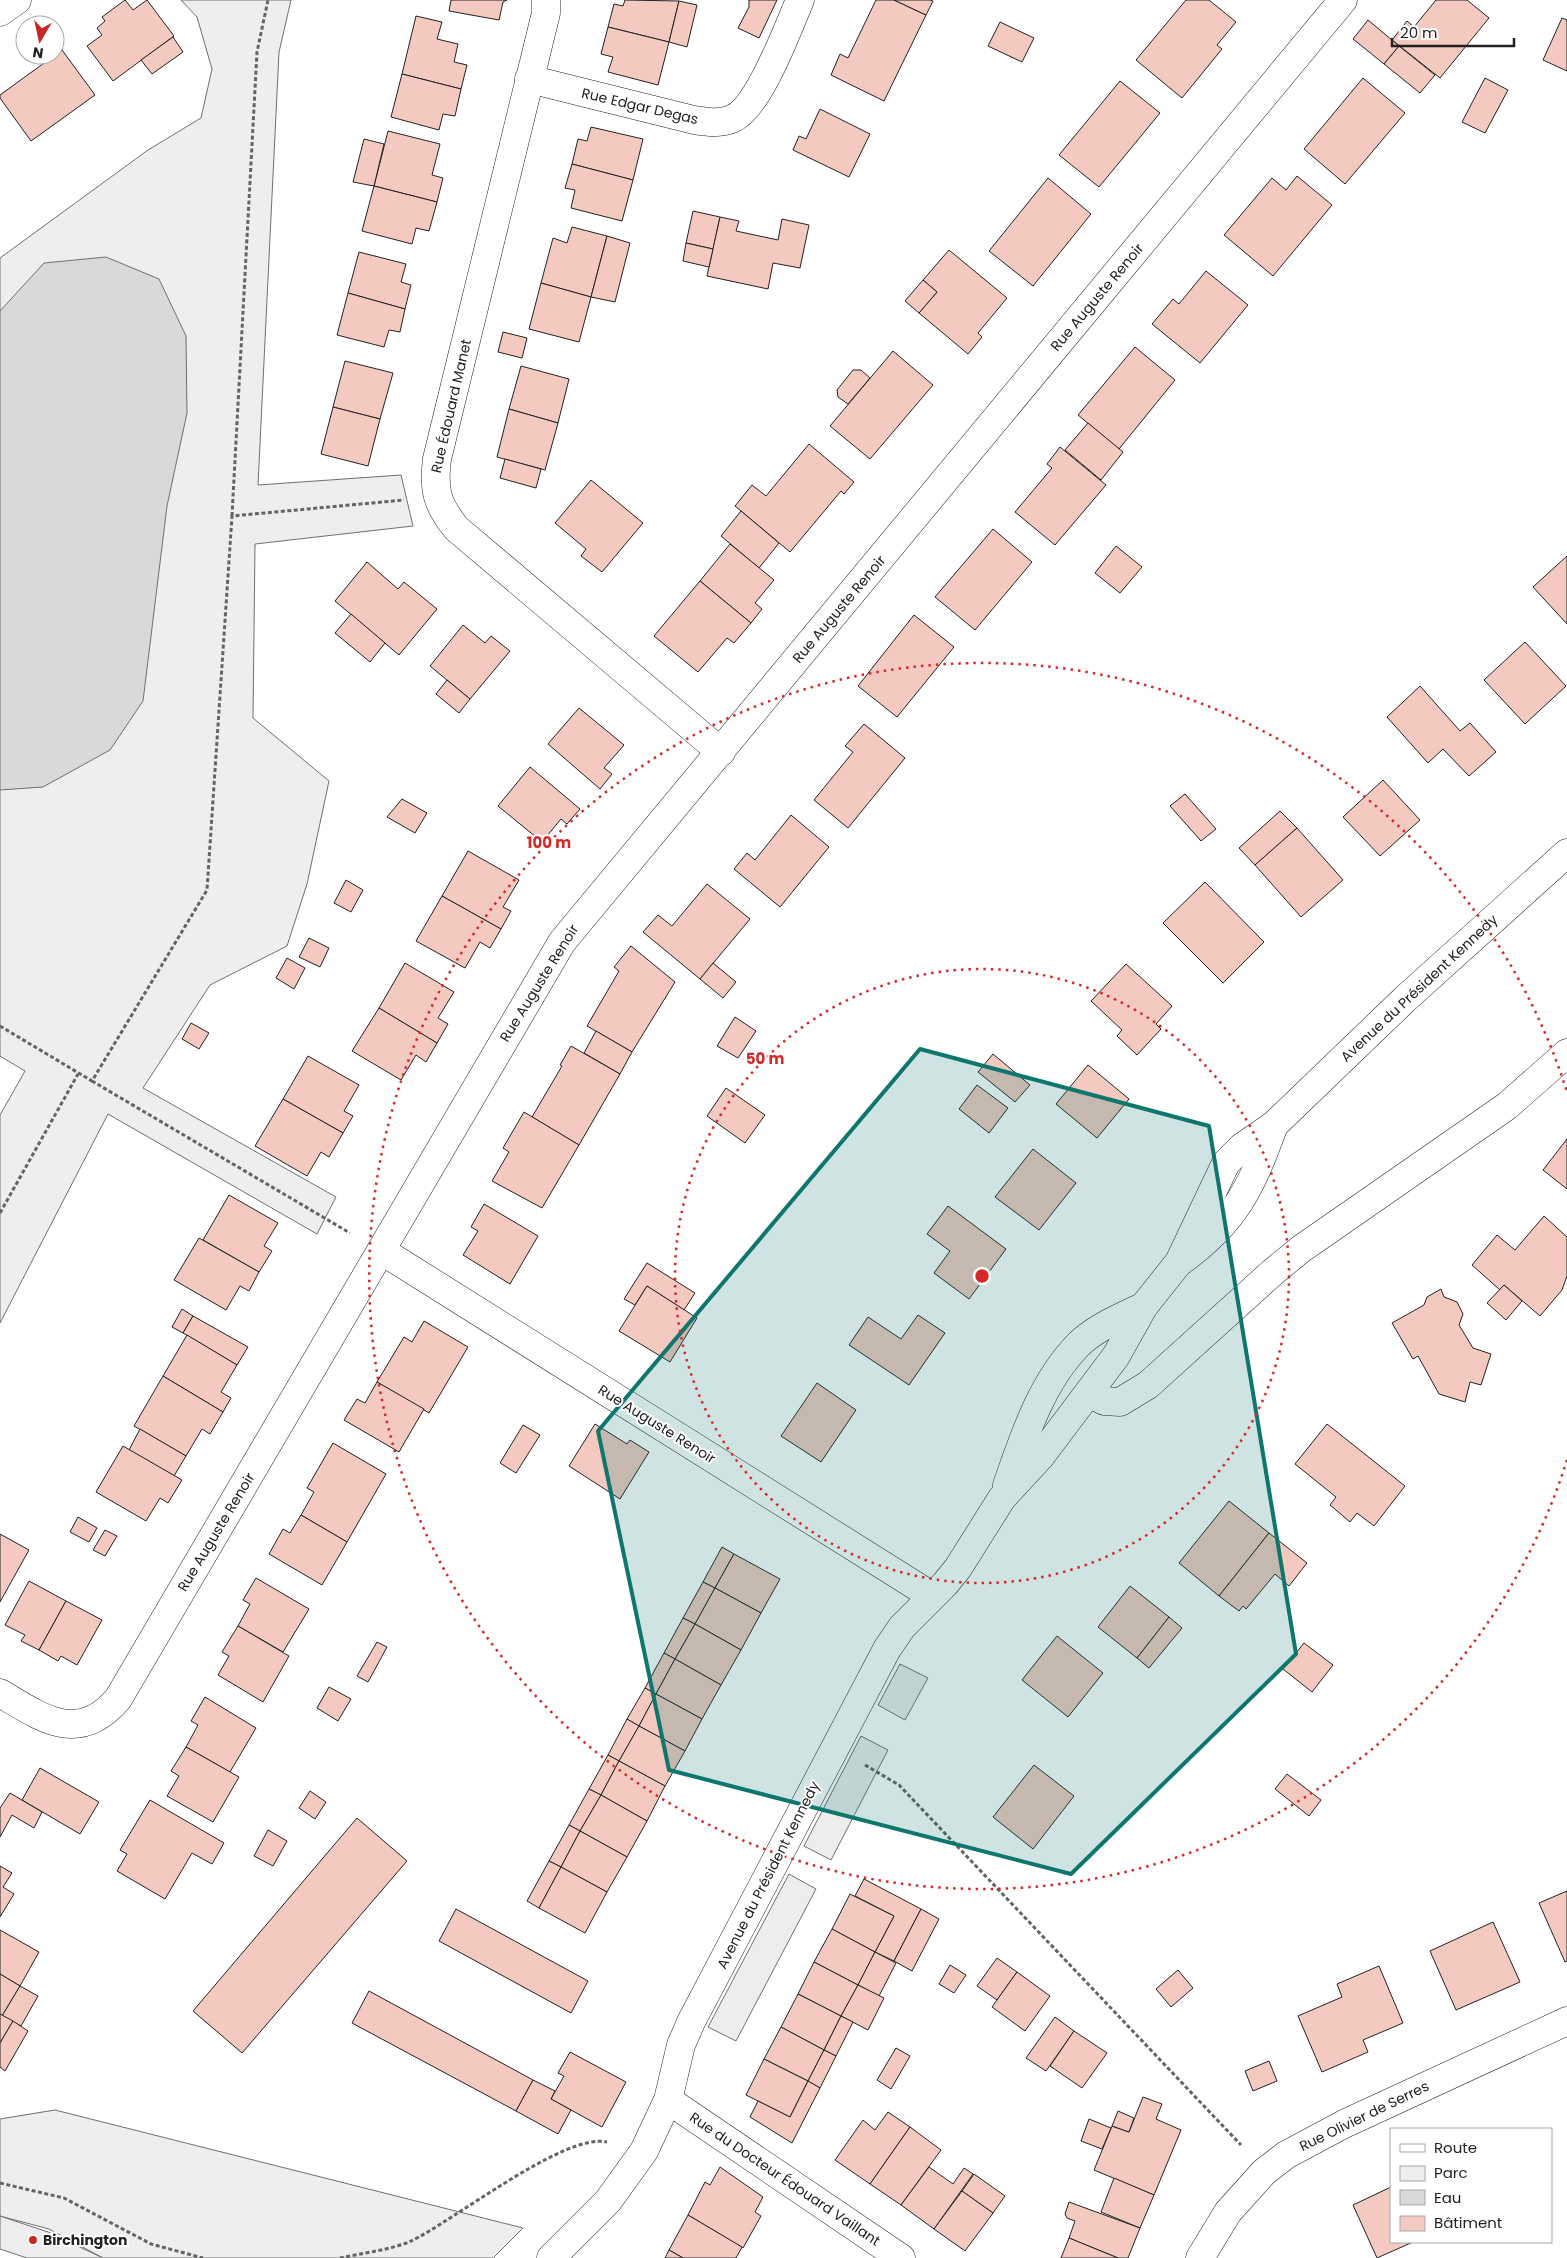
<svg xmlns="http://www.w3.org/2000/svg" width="1567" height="2258" font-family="Poppins,sans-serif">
<rect width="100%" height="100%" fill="#fff"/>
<g fill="#eee" stroke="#6f6f6f">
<path d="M181,0h110l-12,52 -21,433 143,-10 12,51 -158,18 -2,174 76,63 -22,103 -20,62 -77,39 -67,103 193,109 -19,37 -209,-120 -108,209v-208l25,-44 -25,-15v-798l148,-108 53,-32 11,-49 -15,-52z"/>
<path d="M55,2110l468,118 -30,30h-390l-54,-29 -49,-13v-97z"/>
</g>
<g fill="#ededed" stroke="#6f6f6f">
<path d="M900,1664l28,14 -23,42 -27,-15z"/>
<path d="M861,1736l27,14 -57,110 -27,-14z"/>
<path d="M789,1874l27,15 -80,152 -28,-14z"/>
<path d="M0,2216l48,16 55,26h-76l-27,-9z"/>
</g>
<path fill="#d9d9d9" stroke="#6f6f6f" d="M106,257l53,22 27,57 1,77 -20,93 -24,195 -33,49 -67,37 -43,3v-479l44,-48z"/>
<g fill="#f3c9c0" stroke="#222">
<path d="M125,0l8,10 14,-10 27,36 -61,45 -26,-35 15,-11 -5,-7 8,-7 -3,-4z"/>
<path d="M451,0h56l-4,2 -4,18 -50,-9z"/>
<path d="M625,0l54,1 -10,41 -61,-15 6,-23 9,2z"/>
<path d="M749,0h28l-18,38 -21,-10 11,-21z"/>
<path d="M876,0h18l32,15 -42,86 -53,-26 9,-21 8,4z"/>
<path d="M894,0h36l3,1 -7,14z"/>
<path d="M1186,0h23l27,22 -19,23 5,4 -40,49 -46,-38z"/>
<path d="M1436,0h31l22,18 -49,60 -48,-38 15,-19 7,6z"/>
<path d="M679,1l18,4 -10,42 -18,-5z"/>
<path d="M416,16l26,6 -5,17 21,5 -4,18 13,3 -6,24 -59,-15z"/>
<path d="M1562,18l5,2v51l-24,-11z"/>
<path d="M1368,20l31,26 -15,18 -31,-25z"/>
<path d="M1000,22l34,16 -12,24 -34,-16z"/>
<path d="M608,27l61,15 -11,43 -50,-13 5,-15 -12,-3z"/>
<path d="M173,37l10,15 -31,22 -11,-14z"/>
<path d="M1399,46l36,29 -15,18 -36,-29z"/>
<path d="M62,50l33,45 -64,46 -31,-43v-3z"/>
<path d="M402,74l59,15 -6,27 -12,-2 -4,16 -48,-13z"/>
<path d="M1363,78l42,35 -60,71 -41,-35z"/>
<path d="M1485,78l23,12 -23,43 -23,-11z"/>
<path d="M1120,81l40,32 -61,74 -40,-32z"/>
<path d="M820,109l50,25 -21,43 -56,-27 6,-14 7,3z"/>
<path d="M591,127l52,12 -10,41 -61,-16 6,-25 9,2z"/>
<path d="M388,131l52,13 -8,31 11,3 -6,24 -63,-16z"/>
<path d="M364,139l20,5 -10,42 -21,-4z"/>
<path d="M572,164l61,16 -11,41 -51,-13 4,-18 -10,-2z"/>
<path d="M1297,176l35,29 -59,71 -49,-41 48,-57 14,12z"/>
<path d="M1048,178l43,36 -58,72 -44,-35z"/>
<path d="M374,186l63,16 -8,29 -13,-3 -4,16 -50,-13z"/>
<path d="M693,211l27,6 -7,32 -27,-6z"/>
<path d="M720,217l19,4 -3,10 42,9 4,-21 27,6 -9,43 -27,-5 -5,26 -61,-13z"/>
<path d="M572,227l35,9 -16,61 -50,-14 12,-45 14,5z"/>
<path d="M607,236l23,7 -15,59 -24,-5z"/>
<path d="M686,243l27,6 -4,18 -26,-6z"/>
<path d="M949,250l58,48 -29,35 4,4 -14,17 -49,-41 18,-21 -14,-12z"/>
<path d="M359,252l47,12 -5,18 10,3 -6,24 -57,-16z"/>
<path d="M1206,271l42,34 -48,58 -48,-39 21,-25 6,5z"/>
<path d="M923,280l14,12 -18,21 -14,-12z"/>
<path d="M541,283l50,14 -12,45 -50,-13z"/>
<path d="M348,293l57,16 -5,23 -11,-2 -5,17 -47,-12z"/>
<path d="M503,332l24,6 -5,20 -24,-6z"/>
<path d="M1135,347l40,33 -56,69 -41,-34z"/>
<path d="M893,351l40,34 -63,74 -40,-33z"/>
<path d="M345,361l48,12 -13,46 -47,-12z"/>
<path d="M521,366l48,13 -11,44 -49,-14z"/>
<path d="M853,370h8l9,8 -22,26 -10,-7 -1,-7z"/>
<path d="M333,407l47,12 -12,47 -47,-12z"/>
<path d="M509,409l49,14 -13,47 -48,-13z"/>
<path d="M1088,423l35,29 -22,28 -36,-30z"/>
<path d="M809,444l45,38 -10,12 -3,-3 -51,61 -55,-46 17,-21 14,11z"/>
<path d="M1060,447l46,38 -51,60 -40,-33 37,-44 -5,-4z"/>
<path d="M505,459l36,10 -5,19 -36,-10z"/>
<path d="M591,480l52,43 -41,49 -21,-16 5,-7 -31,-26z"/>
<path d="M741,511l38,32 -20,25 -38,-32z"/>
<path d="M993,529l39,33 -57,68 -40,-33z"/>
<path d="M730,544l44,36 -19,23 7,6 -11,14 -51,-42z"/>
<path d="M1116,546l26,21 -22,26 -25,-20z"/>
<path d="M1567,556v68l-34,-37z"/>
<path d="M367,562l31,27 6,-7 33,27 -38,46 -64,-54z"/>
<path d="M700,581l51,42 -17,20 -7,-5 -29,34 -44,-36z"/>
<path d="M351,614l34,29 -15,19 -35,-29z"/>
<path d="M914,615l40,32 -57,70 -39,-31z"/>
<path d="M463,625l22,18 6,-7 19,15 -40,48 -40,-33z"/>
<path d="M1525,642l41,44 -41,38 -41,-44z"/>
<path d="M447,680l23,19 -11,14 -23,-19z"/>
<path d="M1420,686l40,45 10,-8 26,29 -27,24 -26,-27 -15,14 -41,-46z"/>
<path d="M579,708l45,37 -20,23 8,6 -12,15 -52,-45z"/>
<path d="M864,724l41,34 -57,70 -34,-28 39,-48 -8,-6z"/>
<path d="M530,767l50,42 -13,15 -6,-5 -19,23 -44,-36z"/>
<path d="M1383,780l37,40 -40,36 -37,-39z"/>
<path d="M1185,794l31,35 -15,12 -31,-35z"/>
<path d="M402,799l25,14 -12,20 -28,-16z"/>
<path d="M1280,811l17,17 -42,37 -16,-17z"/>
<path d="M791,815l38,32 -49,60 -46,-38 13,-16 8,7z"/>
<path d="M1297,828l46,52 -42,37 -46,-52z"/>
<path d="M468,851l51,29 -16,27 8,4 -10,18 -59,-33z"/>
<path d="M346,880l17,10 -12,22 -17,-9z"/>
<path d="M1205,882l59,60 -41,41 -60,-60z"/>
<path d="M707,884l43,35 -50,60 -57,-47 15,-17 14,11z"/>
<path d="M442,896l59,33 -11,19 -10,-6 -15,26 -49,-27z"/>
<path d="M309,938l20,10 -9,19 -21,-10z"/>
<path d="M631,946l44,36 -43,70 -45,-26 32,-55 -5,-4z"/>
<path d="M287,958l18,10 -11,21 -18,-11z"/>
<path d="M405,963l49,29 -16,26 10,6 -11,19 -58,-35z"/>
<path d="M713,963l23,19 -13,16 -23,-19z"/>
<path d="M1126,964l46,42 -16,18 5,5 -24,26 -20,-19 5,-6 -31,-29z"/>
<path d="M379,1008l58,35 -11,19 -10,-7 -15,25 -49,-29z"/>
<path d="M735,1017l21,14 -18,27 -21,-12z"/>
<path d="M191,1023l18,10 -10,16 -17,-10z"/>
<path d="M596,1031l36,21 -12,22 -36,-21z"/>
<path d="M571,1046l49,28 -41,71 -47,-28 30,-51 -2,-1z"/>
<path d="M993,1054l37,31 -15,17 -37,-30z"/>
<path d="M308,1056l51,29 -15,26 9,5 -10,17 -60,-34z"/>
<path d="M1088,1065l41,34 -32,39 -41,-34z"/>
<path d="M977,1085l31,23 -19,25 -30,-24z"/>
<path d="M726,1088l39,27 -20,28 -38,-27z"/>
<path d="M283,1099l60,34 -14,24 -8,-5 -14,24 -52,-30z"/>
<path d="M524,1112l55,33 -37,63 -50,-27 17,-29 -6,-4z"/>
<path d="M1567,1139v50l-24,-19z"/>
<path d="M1033,1149l43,34 -37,47 -44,-33z"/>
<path d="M229,1195l49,28 -14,23 8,5 -13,21 -56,-32z"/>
<path d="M484,1204l54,32 -28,48 -47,-29 15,-24 -7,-4z"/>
<path d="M948,1206l58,43 -37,50 -35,-26 16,-22 -23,-17z"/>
<path d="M1544,1216l23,21v39l-5,14 -22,26 -36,-31 -4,5 -28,-25 25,-30 18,15z"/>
<path d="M199,1238l60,34 -10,19 -9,-5 -14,24 -52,-30z"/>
<path d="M647,1263l48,30 -11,17 -37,-24 -12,19 -11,-6z"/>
<path d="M1504,1285l18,16 -16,19 -19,-17z"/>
<path d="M647,1286l50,32 -27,44 -51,-31z"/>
<path d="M1441,1289l3,8 13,5 6,12 -4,11 14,23 18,6 -10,31 -11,-3 -5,20 -26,-8 -21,-38 -5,3 -21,-36 32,-18 3,-8z"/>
<path d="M182,1309l11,7 -10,17 -11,-6z"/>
<path d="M918,1315l27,18 -36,52 -60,-40 19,-28 33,22z"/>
<path d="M193,1316l55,31 -11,18 -54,-32z"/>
<path d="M424,1321l44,26 -39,66 -52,-31 27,-45 8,5z"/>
<path d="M187,1335l50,30 -16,27 10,6 -8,14 -60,-36z"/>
<path d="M163,1376l60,36 -13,22 -8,-5 -16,27 -52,-30z"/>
<path d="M377,1382l47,27 -25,43 -55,-32 13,-21 8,4z"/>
<path d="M817,1383l39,27 -35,52 -40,-26z"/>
<path d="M595,1424l32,20 3,-4 19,12 -29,47 -51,-33z"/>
<path d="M1327,1424l78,62 -31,40 -17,-13 -7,9 -20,-17 6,-8 -41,-33z"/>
<path d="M523,1425l17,10 -24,38 -16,-10z"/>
<path d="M140,1429l46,27 -12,20 -45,-26z"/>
<path d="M333,1443l53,31 -39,68 -46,-27 13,-23 -7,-4z"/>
<path d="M123,1446l59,34 -14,23 -8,-5 -14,23 -50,-29z"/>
<path d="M1229,1501l40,32 -50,63 -40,-33z"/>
<path d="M301,1515l46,27 -25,43 -53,-31 14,-25 7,4z"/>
<path d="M78,1517l19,11 -8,14 -19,-10z"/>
<path d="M105,1530l12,6 -12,20 -12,-6z"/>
<path d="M1269,1533l38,30 -18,23 -14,-12 -29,35 -3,-3 -4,5 -20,-15z"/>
<path d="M0,1534l29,16 -29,52z"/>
<path d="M722,1547l12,7 -19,34 -12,-6z"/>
<path d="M734,1554l46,25 -19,34 -46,-25z"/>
<path d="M256,1578l53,31 -26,43 -45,-26 12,-22 -7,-4z"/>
<path d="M29,1581l37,20 -27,49 -18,-9 4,-6 -20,-10z"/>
<path d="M703,1582l12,6 -20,36 -12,-6z"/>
<path d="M1130,1586l39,31 -32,41 -39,-31z"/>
<path d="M715,1588l46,25 -20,37 -46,-26z"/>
<path d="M66,1601l36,19 -25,45 -16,-9 -3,5 -19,-11z"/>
<path d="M1169,1617l13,11 -33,40 -12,-10z"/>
<path d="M683,1618l12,6 -20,35 -11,-6z"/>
<path d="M695,1624l46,26 -20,35 -46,-26z"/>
<path d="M238,1626l51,30 -26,46 -45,-27 11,-19 -7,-4z"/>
<path d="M1057,1636l46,37 -35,44 -46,-37z"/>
<path d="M377,1642l10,5 -19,35 -11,-6z"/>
<path d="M1304,1643l29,22 -21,27 -29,-23z"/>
<path d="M664,1653l11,6 -19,35 -11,-6z"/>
<path d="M675,1659l46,26 -19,34 -46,-25z"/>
<path d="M329,1687l22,12 -13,22 -21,-13z"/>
<path d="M645,1688l11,6 -17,32 -12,-7z"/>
<path d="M656,1694l46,25 -17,32 -46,-25z"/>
<path d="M205,1697l51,31 -26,44 -44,-25 12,-22 -7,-4z"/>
<path d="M627,1719l12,7 -20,35 -11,-6z"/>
<path d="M639,1726l46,25 -20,35 -46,-25z"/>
<path d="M186,1747l53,30 -26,45 -46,-26 12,-20 -8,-5z"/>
<path d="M608,1755l11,6 -18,34 -12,-6z"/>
<path d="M619,1761l46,25 -18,35 -46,-26z"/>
<path d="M1034,1765l40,31 -41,53 -40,-32z"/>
<path d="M40,1768l59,34 -19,32 -58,-34z"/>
<path d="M1287,1774l34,26 -12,16 -34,-27z"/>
<path d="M589,1789l12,6 -21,36 -11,-6z"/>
<path d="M310,1791l16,11 -11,17 -16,-11z"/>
<path d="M10,1793l32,19 -8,16 -22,-13 -12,22v-29z"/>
<path d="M601,1795l46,26 -20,36 -47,-26z"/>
<path d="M150,1800l74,43 -12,21 -20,-11 -27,46 -48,-28 10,-17 -7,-4z"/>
<path d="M357,1818l50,43 -165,192 -49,-42z"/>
<path d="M569,1825l11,6 -19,36 -12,-6z"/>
<path d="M268,1830l19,11 -14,25 -19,-10z"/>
<path d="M580,1831l47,26 -20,35 -46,-25z"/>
<path d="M549,1861l12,6 -22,41 -12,-7z"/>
<path d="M0,1866l12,7 -9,14 11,7 -14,23z"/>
<path d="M561,1867l46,25 -22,41 -46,-25z"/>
<path d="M864,1879l57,30 -27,52 -19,-9 19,-36 -39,-20z"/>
<path d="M1567,1891v70l-2,1 -26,-59z"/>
<path d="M850,1894l44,22 -19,36 -43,-23z"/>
<path d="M456,1909l132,72 -17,32 -132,-72z"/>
<path d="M921,1909l18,10 -27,52 -18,-10z"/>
<path d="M1493,1922l27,60 -64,28 -26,-59z"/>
<path d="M832,1929l43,23 -17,33 -44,-23z"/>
<path d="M0,1930l39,22 -19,34 -20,-12z"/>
<path d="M875,1952l21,11 -17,33 -21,-11z"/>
<path d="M997,1958l20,14 -20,28 -20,-14z"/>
<path d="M814,1962l44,23 -17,31 -43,-22z"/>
<path d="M950,1965l16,10 -12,18 -15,-9z"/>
<path d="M1379,1966l24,57 -40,17 5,12 -46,20 -24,-56 44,-19 -5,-13z"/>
<path d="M1178,1970l15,18 -22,19 -15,-18z"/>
<path d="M1017,1972l33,24 -25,35 -33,-24z"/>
<path d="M0,1974l20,12 -18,30 -2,-2z"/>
<path d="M858,1985l26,13 -16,32 -27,-14z"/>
<path d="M20,1986l18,10 -17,30 -19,-10z"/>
<path d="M369,1991l164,89 -17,31 -164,-88z"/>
<path d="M798,1994l43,22 -17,34 -43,-23z"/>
<path d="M0,2014l13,7 -13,22z"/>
<path d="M841,2016l12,6 -17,34 -12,-6z"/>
<path d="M1055,2017l19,14 -28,40 -20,-13z"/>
<path d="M13,2021l15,10 -23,40 -5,-4v-24z"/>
<path d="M781,2027l43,23 -16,31 -44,-22z"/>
<path d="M1074,2031l33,22 -25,35 -32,-22z"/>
<path d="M896,2048l14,8 -19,33 -14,-9z"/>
<path d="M824,2050l12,6 -16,32 -12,-7z"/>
<path d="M570,2052l56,30 -24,45 -51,-28 13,-23 -6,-3z"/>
<path d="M764,2059l44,22 -18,36 -44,-22z"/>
<path d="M1269,2061l8,20 -24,10 -8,-20z"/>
<path d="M533,2080l22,11 -4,8 20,11 -13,24 -42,-23z"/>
<path d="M808,2081l12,7 -28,55 -42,-26 8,-16 32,16z"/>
<path d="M1143,2097l19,7 -6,15 25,11 -27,65 -60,-25 18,-44 17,6z"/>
<path d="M1118,2111l16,7 -5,14 -17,-6z"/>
<path d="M888,2112l22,15 -40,57 -35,-24 28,-40 12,10z"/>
<path d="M1089,2119l22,9 -9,21 -21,-8z"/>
<path d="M910,2127l31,23 -40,55 -31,-21z"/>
<path d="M720,2167l43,30 -8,15 6,4 -18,32 -55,-33 17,-33 5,3z"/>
<path d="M929,2167l24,17 11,-16 9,6 -39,55 -33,-24z"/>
<path d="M974,2174l31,22 -12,17 -31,-22z"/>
<path d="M1114,2178l40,17 -14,33 -39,-16z"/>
<path d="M1391,2187v55h22l-36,16 -24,-53z"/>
<path d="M962,2191l31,22 -28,38 -31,-22z"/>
<path d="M1069,2202l71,26 -12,30h-10l-49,-20 6,-17 -8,-3 -2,-4z"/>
<path d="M688,2215l54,32 -6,11h-53l-14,-8z"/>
<path d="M1069,2238l49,20h-57z"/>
<path d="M669,2250l14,8h-18z"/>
</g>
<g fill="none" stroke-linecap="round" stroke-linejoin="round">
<g stroke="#222" stroke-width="29">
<g id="minor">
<path d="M546,0v13l-109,446c-4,31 0,46 20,70l264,223"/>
<path d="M0,12l17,-12"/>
<path d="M529,79l165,41c13,2 25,4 38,-1 27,-11 56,-91 68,-119"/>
<path d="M382,1251l550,345"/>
<path d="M1181,1261c55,-40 70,-73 93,-136"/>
<path d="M1089,1393l15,8 16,1 28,-17 125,-113 28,-23 206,-143 60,-53"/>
<path d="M1007,1485c17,-48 34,-102 71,-140 18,-18 44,-28 66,-39"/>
<path d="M0,1693c42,25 78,52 118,6l444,-757 781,-942"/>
<path d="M668,2100l233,158"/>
<path d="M551,2258l57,-57 36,-50 24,-51 13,-55 10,-23 196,-373 15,-22 43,-43 13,-16 44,-70 38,-41 76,-101 28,-50 35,-44 47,-99 16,-16 32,-22 131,-126 162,-146"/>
<path d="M1200,2258l28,-46 36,-40 22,-17 58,-31 223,-103"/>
</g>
</g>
<g stroke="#646464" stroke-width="3" stroke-dasharray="4 2.5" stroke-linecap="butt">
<path d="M232,516l25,-464 11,-52"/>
<path d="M0,1026l92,55 115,-191 25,-374 172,-16"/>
<path d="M92,1081l258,152"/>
<path d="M0,1213l78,-139"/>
<path d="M865,1765l34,20 342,360"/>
<path d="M0,2183l64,15 87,46 52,14"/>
<path d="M340,2258c22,-5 51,-8 71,-17 41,-19 154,-109 196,-99"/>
</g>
<use href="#minor" stroke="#fff" stroke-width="28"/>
</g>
<path fill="#0f766e" fill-opacity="0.2" stroke="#0f766e" stroke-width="4" stroke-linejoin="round" d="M920,1049l289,77 87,528 -225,220 -402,-104 -71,-339z"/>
<g fill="none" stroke="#d62828" stroke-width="2.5" stroke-dasharray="2.5 5">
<circle cx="982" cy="1276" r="307"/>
<path d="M1567 1460A613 613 0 1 1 1567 1092"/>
</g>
<circle fill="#c62828" stroke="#fff" stroke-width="2" cx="33" cy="2240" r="5"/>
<g text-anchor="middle" stroke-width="4" stroke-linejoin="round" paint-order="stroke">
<g font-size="14" fill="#222" stroke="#fff">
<text transform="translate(640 106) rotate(13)" y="5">Rue Edgar Degas</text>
<text transform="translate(1097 297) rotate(-50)" y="5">Rue Auguste Renoir</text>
<text transform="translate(451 406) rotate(-77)" y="5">Rue Édouard Manet</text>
<text transform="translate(839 609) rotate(-50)" y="5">Rue Auguste Renoir</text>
<text transform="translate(539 983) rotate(-58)" y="5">Rue Auguste Renoir</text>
<text transform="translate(1419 988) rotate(-43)" y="5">Avenue du Président Kennedy</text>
<text transform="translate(657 1424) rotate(32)" y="5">Rue Auguste Renoir</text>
<text transform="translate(216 1532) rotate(-59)" y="5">Rue Auguste Renoir</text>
<text transform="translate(768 1875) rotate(-63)" y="5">Avenue du Président Kennedy</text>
<text transform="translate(1364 2116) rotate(-26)" y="5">Rue Olivier de Serres</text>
<text transform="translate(785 2179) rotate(34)" y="5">Rue du Docteur Édouard Vaillant</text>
</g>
<g font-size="14" font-weight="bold" fill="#222" stroke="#fff" text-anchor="start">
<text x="43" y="2245">Birchington</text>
</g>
</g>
<circle cx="982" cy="1276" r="8" fill="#d62828" stroke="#fff" stroke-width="2.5"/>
<g font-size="15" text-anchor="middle" font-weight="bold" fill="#d62828" stroke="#fff" stroke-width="4" stroke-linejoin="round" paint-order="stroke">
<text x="549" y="848">100 m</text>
<text x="765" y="1064">50 m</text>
</g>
<rect x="1390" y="2128" width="162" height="115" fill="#ffffff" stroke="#a7a7a7"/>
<rect x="1400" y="2144" width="25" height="8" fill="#ffffff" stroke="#a7a7a7"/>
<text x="1434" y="2153" font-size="15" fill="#222222">Route</text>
<rect x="1400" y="2166" width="25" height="15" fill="#eeeeee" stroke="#a7a7a7"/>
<text x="1434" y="2178" font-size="15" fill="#222222">Parc</text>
<rect x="1400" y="2190" width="25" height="15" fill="#d9d9d9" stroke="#a7a7a7"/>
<text x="1434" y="2203" font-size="15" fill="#222222">Eau</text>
<rect x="1400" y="2216" width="25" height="15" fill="#f3c9c0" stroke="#a7a7a7"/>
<text x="1434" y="2228" font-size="15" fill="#222222">Bâtiment</text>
<g transform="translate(40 40) rotate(189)"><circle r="24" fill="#ffffff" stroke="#a7a7a7"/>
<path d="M0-4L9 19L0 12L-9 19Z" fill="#c62828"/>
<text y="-8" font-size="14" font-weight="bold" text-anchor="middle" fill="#222222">N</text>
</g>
<path d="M1392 38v8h122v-8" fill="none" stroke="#222222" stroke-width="2.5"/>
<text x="1400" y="38" font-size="15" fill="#222222" stroke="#ffffff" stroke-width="4" paint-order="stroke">20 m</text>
</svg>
